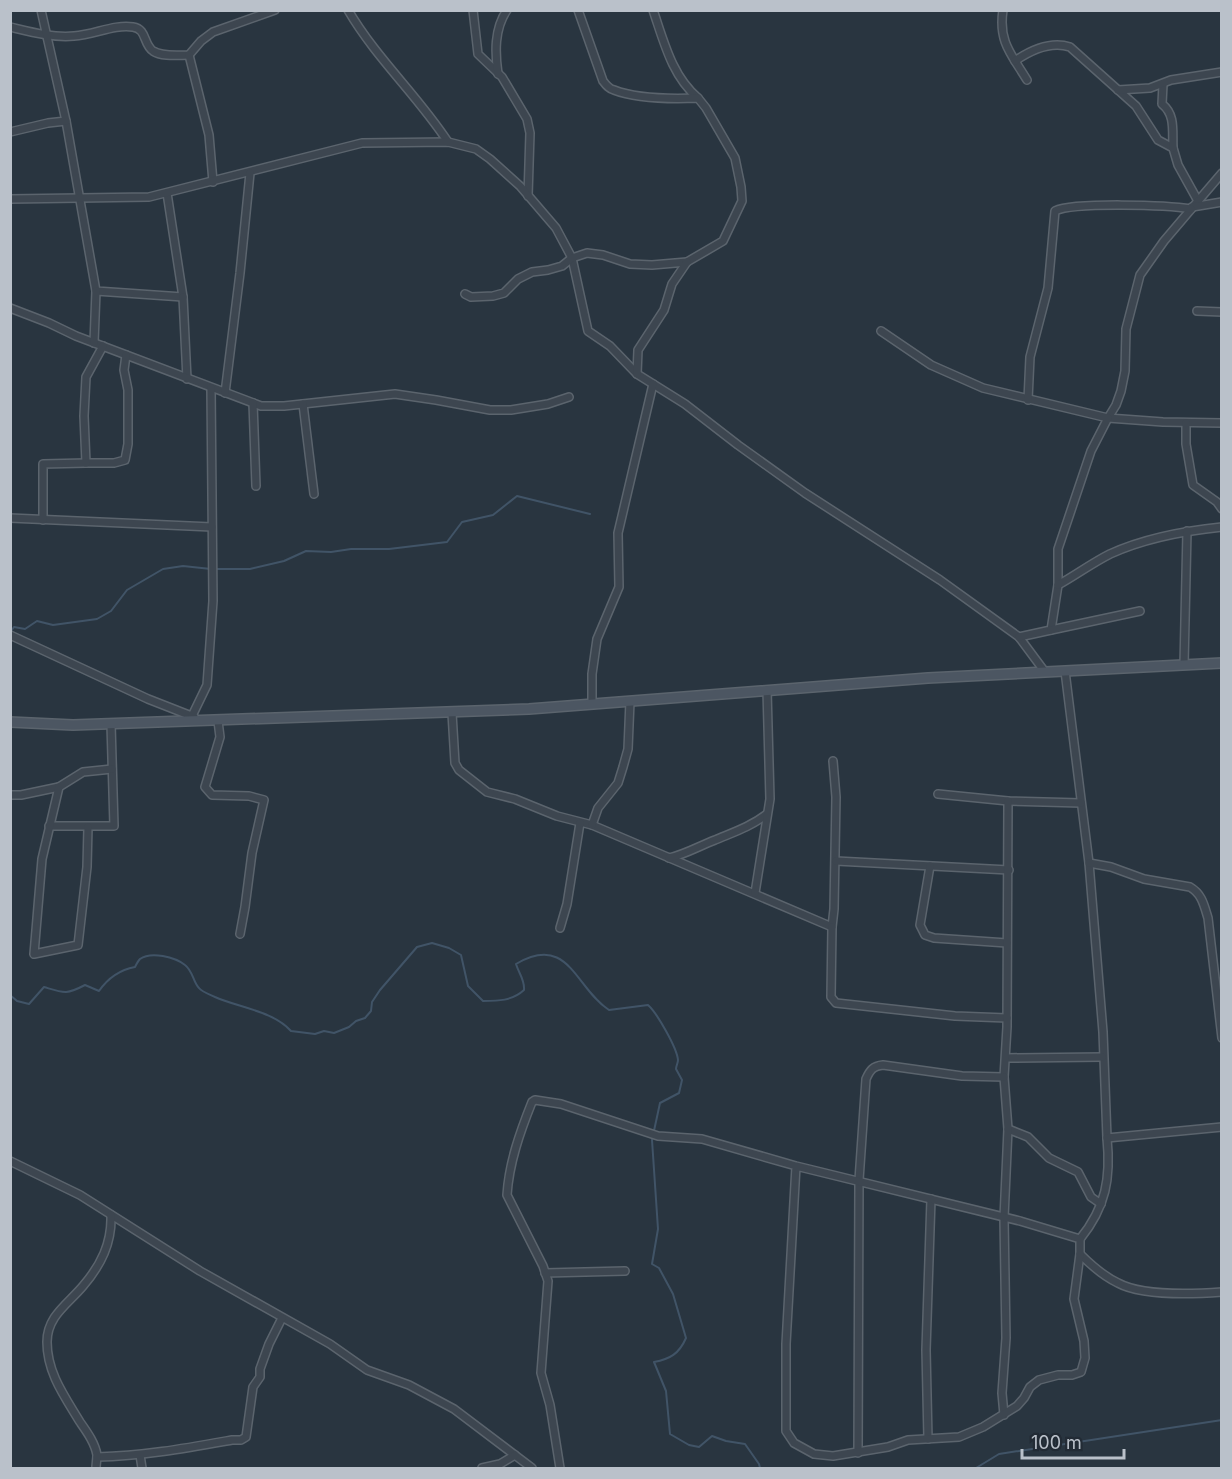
<svg xmlns="http://www.w3.org/2000/svg" width="1232" height="1479" font-family="Inter,sans-serif">
<rect width="100%" height="100%" fill="#293540"/>
<g fill="none" stroke-linecap="round" stroke-linejoin="round">
<g stroke="#415467" stroke-width="2">
<path d="M216,569h34l34,-8 22,-10 25,1 20,-3h38l58,-7 15,-20 31,-7 24,-19 73,18"/>
<path d="M11,631l3,-4 11,2 12,-8 16,4 44,-6 14,-8 16,-21 36,-21 20,-3 28,3"/>
<path d="M10,995l7,6 12,3 15,-17c20,6 22,8 41,-2l14,6c9,-13 20,-21 36,-24 1,-2 4,-7 5,-8 11,-8 35,-2 45,6 8,6 8,17 14,23 3,4 12,7 16,9 25,11 58,14 76,34l24,3 9,-3 10,2 15,-6 7,-6 9,-3 6,-7 1,-9 8,-12 37,-43 15,-4 17,5 12,7 7,31 15,15c15,0 29,0 41,-11 1,-10 -5,-16 -8,-26 53,-31 59,24 93,46l39,-5c9,8 29,43 30,55 0,3 -2,6 -2,9l6,11 -3,13 -19,10 -8,37 6,89 -6,35 7,4 14,26 13,44c-7,16 -16,21 -32,24l12,29 4,43 19,11 10,2 13,-11 14,5 19,3 14,20 1,4"/>
<path d="M976,1468l23,-14 223,-34"/>
</g>
<g stroke="#5b646d" stroke-width="10">
<g id="street">
<path d="M348,10c28,48 70,86 100,132"/>
<path d="M473,10l5,44 24,23 25,42 3,14 -2,63"/>
<path d="M653,10c11,32 19,66 45,88"/>
<path d="M1003,10c-5,32 9,45 24,70"/>
<path d="M10,27c21,5 43,11 64,9 20,-1 40,-12 59,-9 14,2 10,17 20,24 9,6 25,4 36,4l12,-14 12,-9 62,-22"/>
<path d="M189,55l20,80 4,47"/>
<path d="M1015,61c16,-11 36,-20 55,-14l66,59 22,34 15,8 5,17 20,36 24,-28"/>
<path d="M498,74c-3,-21 -4,-45 9,-64"/>
<path d="M1163,84l-1,20c14,11 10,28 11,44"/>
<path d="M1118,90l32,-2 21,-8 51,-8"/>
<path d="M66,121l30,170 87,6 -16,-104"/>
<path d="M10,132l38,-9 18,-2 -25,-111"/>
<path d="M10,199l139,-2 213,-54 86,-1 28,7 14,10 30,27 36,42 16,30 16,73 22,15 27,28 48,30 53,41 67,48 135,87 79,57 26,35"/>
<path d="M1198,201l-34,40 -24,34 -14,54 -1,42 -4,20 -5,14 -8,13 55,4 59,1"/>
<path d="M1192,207l30,-5"/>
<path d="M465,294l6,3 22,-1 11,-3 14,-14 14,-7 16,-2 14,-4 10,-8 15,-5 16,2 27,9 22,1 35,-3 36,-21 19,-40 -1,-14 -6,-29 -29,-50 -8,-10c-25,1 -61,1 -84,-8 -5,-1 -8,-5 -11,-9l-25,-71"/>
<path d="M183,297l4,82"/>
<path d="M10,308l39,15 27,13 185,70h23l111,-12 41,6 54,10h21l37,-6 21,-7"/>
<path d="M1197,311l25,1"/>
<path d="M881,331l50,34 52,23 125,30 -17,33 -33,98v36l-7,45 -32,7"/>
<path d="M94,343l2,-52"/>
<path d="M103,346l-17,31 -2,39 2,47h28l11,-3 3,-16v-54l-4,-20 2,-15"/>
<path d="M637,374l1,-24 26,-40 8,-26 15,-22"/>
<path d="M225,393l15,-120 10,-100"/>
<path d="M1028,400l2,-43 18,-69 7,-77c19,-9 113,-6 136,-2"/>
<path d="M253,403l3,83"/>
<path d="M303,404l11,90"/>
<path d="M1186,423v21l7,41 24,17 5,7"/>
<path d="M10,518l202,9"/>
<path d="M43,520v-56l43,-1"/>
<path d="M1058,585c18,-10 34,-22 52,-31 35,-16 73,-23 112,-27"/>
<path d="M1051,630l89,-19"/>
<path d="M10,635l138,64 46,18"/>
<path d="M1184,665l3,-134"/>
<path d="M1065,671l24,192 14,169 4,106 115,-11"/>
<path d="M592,704v-30l5,-35 22,-52 -1,-54 35,-149"/>
<path d="M452,713l3,50 4,7 28,22 28,7 42,17 35,9 240,102 2,-18 2,-112 -3,-36"/>
<path d="M192,716l15,-31 6,-84 -2,-213"/>
<path d="M218,721l2,16 -15,50 7,8 37,1 15,4 -12,53 -7,54 -5,27"/>
<path d="M938,794l70,7 73,2"/>
<path d="M10,795h11l38,-8"/>
<path d="M592,825l6,-17 20,-25 5,-16 5,-18 2,-48"/>
<path d="M49,826h65l-3,-102"/>
<path d="M88,827l-1,40 -9,78 -44,9 8,-95 17,-72 24,-15 29,-3"/>
<path d="M669,858c17,-4 30,-12 46,-18 19,-8 35,-13 52,-26"/>
<path d="M836,861l173,9"/>
<path d="M1089,863l22,4 33,12 46,8c12,7 14,18 18,31l14,120"/>
<path d="M930,866l-10,59 5,10 9,3 73,5"/>
<path d="M755,893l15,-94 -3,-109"/>
<path d="M832,927l-1,70 5,6 119,13 52,2"/>
<path d="M560,928l7,-24 13,-81"/>
<path d="M1006,1058l96,-1"/>
<path d="M1008,1129l20,8 21,21 29,14 13,25 10,7"/>
<path d="M10,1161l70,34 120,76 130,73 37,26 42,15 45,24 78,59"/>
<path d="M1080,1239c26,-32 31,-61 27,-101"/>
<path d="M1080,1254c11,11 23,22 38,29 24,13 76,11 104,9"/>
<path d="M545,1273l80,-2"/>
<path d="M1004,1415l-2,-22 4,-55 -2,-120 4,-89 -4,-52 3,-50 1,-226"/>
<path d="M928,1439l-2,-89 5,-151"/>
<path d="M858,1453l1,-273 7,-101c4,-9 7,-13 17,-14l79,11 42,1"/>
<path d="M140,1455l2,13"/>
<path d="M97,1457c47,-1 90,-9 135,-17h9l5,-3 7,-50 7,-10v-8l9,-25 13,-26"/>
<path d="M96,1468c0,-4 1,-9 1,-13 -2,-12 -10,-23 -17,-33 -15,-25 -33,-49 -33,-80 0,-26 21,-38 36,-56 18,-21 29,-43 28,-71"/>
<path d="M482,1468l18,-4 15,-9"/>
<path d="M560,1468l-10,-63 -9,-32 7,-92 -5,-15 -36,-71c2,-32 13,-63 25,-93l3,-2 26,4 97,32 44,3 94,27 224,55 60,18v15l-6,45 10,42 1,17 -4,14 -9,3h-14l-19,5 -9,7 -6,11 -7,8 -34,21 -24,10 -51,3 -20,7 -55,9 -19,-2 -20,-11 -8,-12v-87l10,-178"/>
</g>
</g>
<g stroke="#5b646d" stroke-width="12">
<path id="secondary" d="M10,722l63,3 456,-16 399,-31 294,-15"/>
</g>
<use href="#street" stroke="#3d4650" stroke-width="7"/>
<use href="#secondary" stroke="#4c5662" stroke-width="9"/>
</g>
<rect width="1232" height="1479" fill="none" stroke="#bac1ca" stroke-width="24"/>
<path d="M1022 1449v9h102v-9" fill="none" stroke="#bac1ca" stroke-width="3"/>
<text x="1031" y="1449" font-size="18" fill="#bac1ca" stroke="#222b35" stroke-width="4.5" paint-order="stroke">100 m</text>
</svg>
